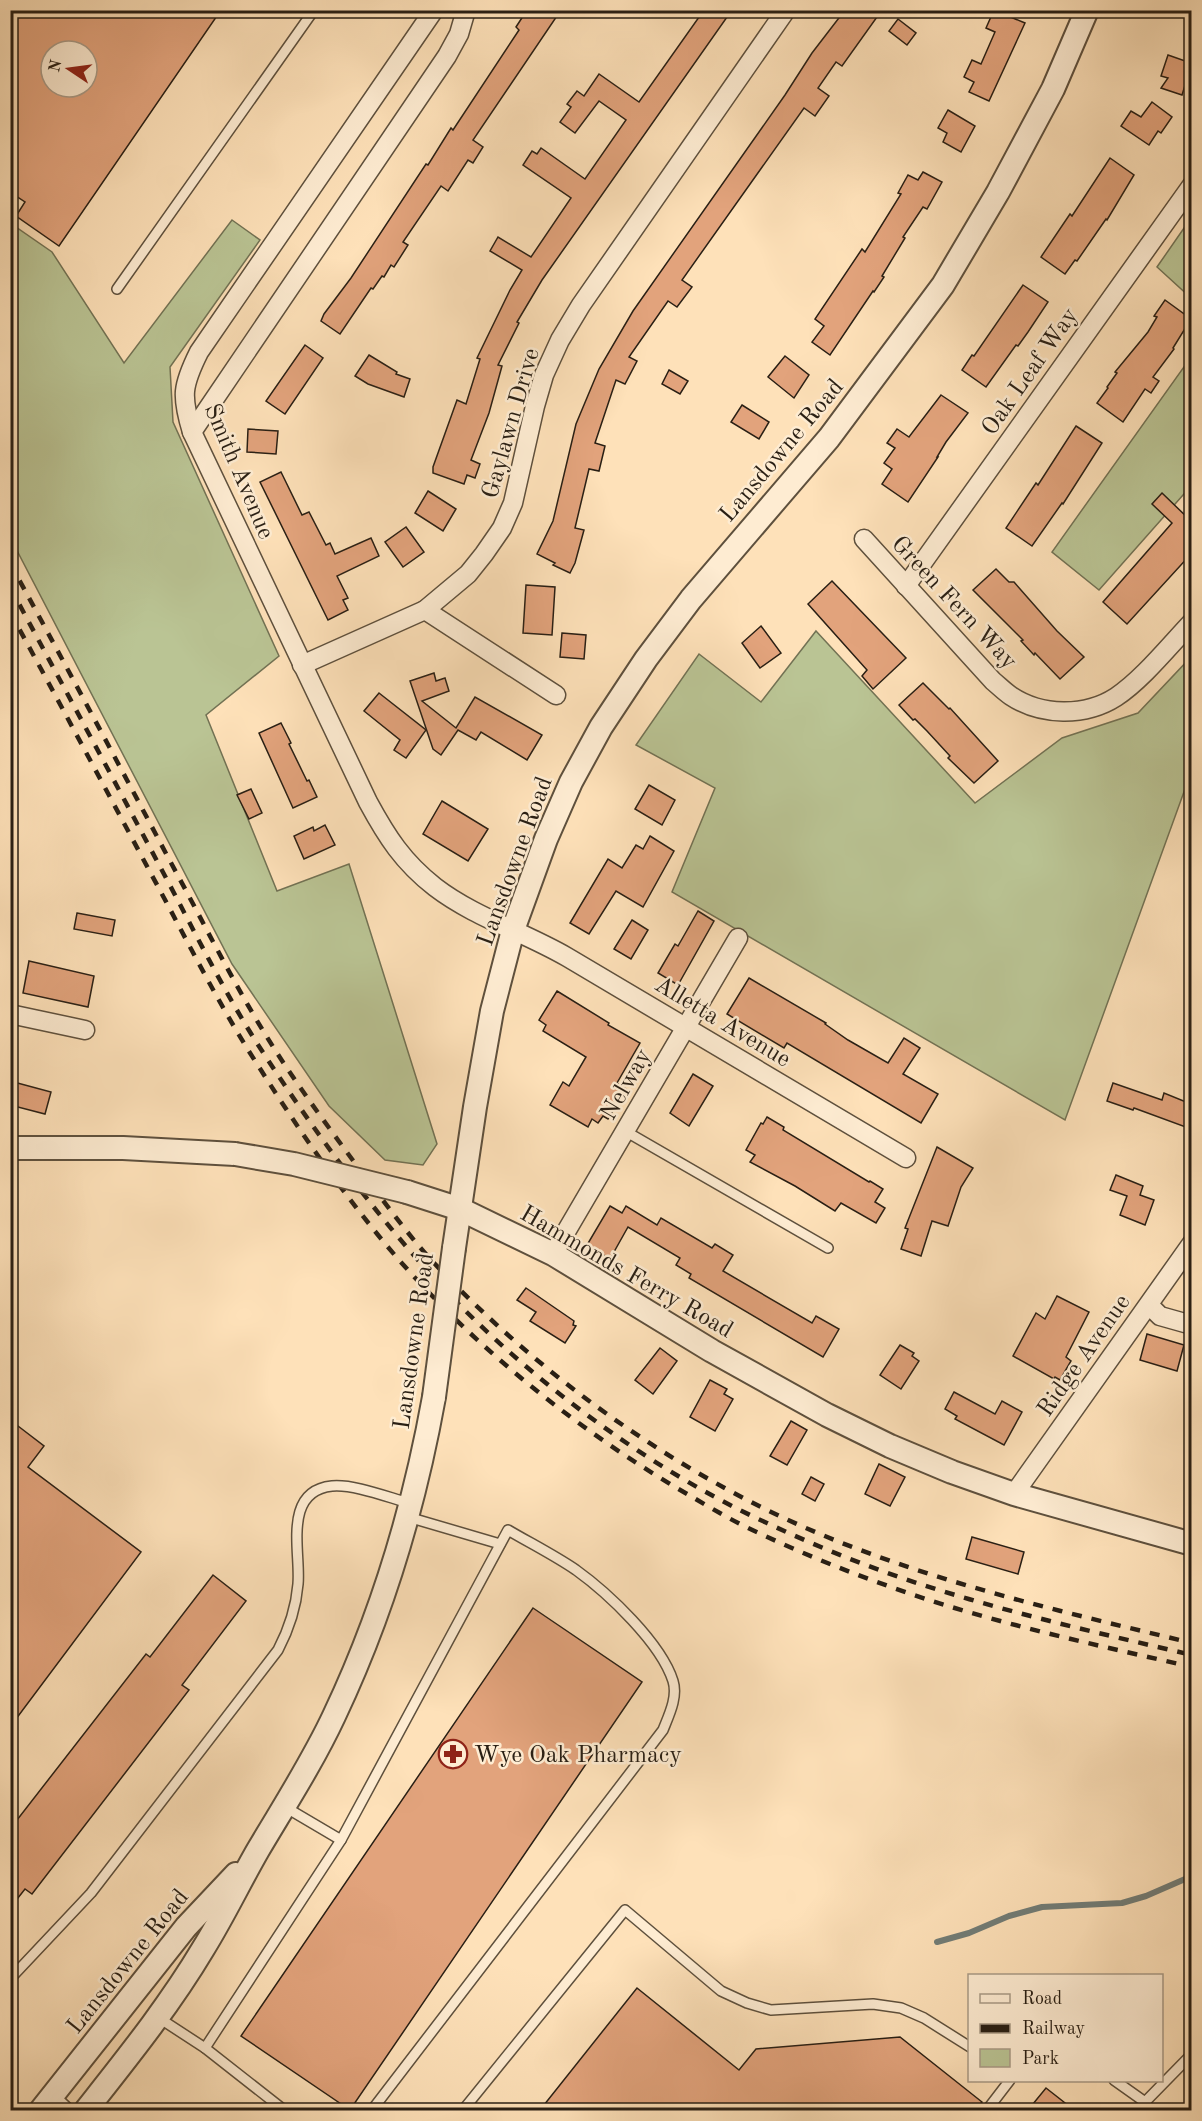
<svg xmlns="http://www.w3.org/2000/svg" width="1202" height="2121" font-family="'Old Standard TT',serif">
<rect width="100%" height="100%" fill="#fee1b9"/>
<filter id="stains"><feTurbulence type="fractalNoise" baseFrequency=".00333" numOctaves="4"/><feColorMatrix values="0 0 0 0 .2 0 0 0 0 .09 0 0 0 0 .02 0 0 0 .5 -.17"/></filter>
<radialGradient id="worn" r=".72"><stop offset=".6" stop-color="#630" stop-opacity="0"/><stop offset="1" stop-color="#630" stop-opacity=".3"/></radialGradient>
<g fill="#bac494" stroke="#727254" stroke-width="1.5">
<path d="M1191,218v80l-34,-31z"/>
<path d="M232,220l28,20 -90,127 3,55 106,234 -73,59 71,176 72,-27 88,280 -14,21 -38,-5 -56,-54 -97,-142 -221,-425 -1,-316 42,29 72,111z"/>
<path d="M1191,357v129l-92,104 -47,-38z"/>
<path d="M816,631l159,172 87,-65 76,-25 53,-56v121h-2l-124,342 -393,-228 43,-104 -79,-43 63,-91 62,48z"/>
</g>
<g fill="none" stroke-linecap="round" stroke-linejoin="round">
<path stroke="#727d77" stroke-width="6" d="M937,1942l32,-9 40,-17 33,-9 80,-4 24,-7 46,-20"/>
</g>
<g fill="#e2a37c" stroke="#291f14" stroke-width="1.5" fill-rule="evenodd">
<path d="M10,10h211l-162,236 -43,-30 9,-14 -15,-10zM51,51h36v36h-36z"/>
<path d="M527,10h34l-88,130 10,7 -10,16 -5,-3 -20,31 -7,-5 -38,56 5,3 -14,22 -3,-2 -7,12 -2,-1 -9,13 -2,-1 -31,46 -19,-13 3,-7 27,-36 75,-114 2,1 23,-37 2,2 66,-100 -3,-3z"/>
<path d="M704,10h28l-190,270 -25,42 2,1 -21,42 4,1 -13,47 -18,47 9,4 -5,14 -8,-3 -3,9 -31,-11v-6l24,-67 9,4 14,-45 -3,-1 33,-68 12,-20 -32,-19 8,-14 33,20 40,-59 -48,-33 9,-14 5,3 4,-6 44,31 41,-59 -27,-19 -24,32 -15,-11 11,-15 -4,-3 10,-13 7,5 15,-22 40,28z"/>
<path d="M845,10h37l-40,56 -6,-4 -18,26 11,8 -14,20 -11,-8 -122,172 10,7 -15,20 -9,-6 -39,56 8,4 -12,23 -9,-4 -21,63 10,3 -6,25 -10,-2 -14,59 9,2 -9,33 -5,10 -17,-8 2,-2 -18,-9 16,-33 23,-97 23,-55 34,-58 152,-216 27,-42z"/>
<path d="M994,10l31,13 -36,78 -20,-9 5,-10 -10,-5 8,-17 9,4 14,-32 -9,-4z"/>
<path d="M898,19l18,14 -9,12 -18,-14z"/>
<path d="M1168,55l23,8v20l-5,-1 -4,13 -21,-7 7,-10 -7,-2z"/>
<path d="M1152,102l20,15 -11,16 -3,-2 -9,14 -28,-19 10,-15 10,6z"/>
<path d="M948,110l27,16 -14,26 -18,-10 4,-9 -9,-5z"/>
<path d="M1110,158l24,17 -27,45 -1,-1 -29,42 -2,-1 -10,14 -24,-17 29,-43 2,2z"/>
<path d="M923,172l19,10 -15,27 -4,-2 -20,30 2,1 -23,38 2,1 -10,15 -1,-1 -43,64 -18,-13 12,-16 -9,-7 47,-70 3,3 36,-58 -3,-1 10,-18 10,5z"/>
<path d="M1023,285l25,17 -20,30 -10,14 -2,-1 -30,42 -24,-17 10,-15 2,1z"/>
<path d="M1165,300l26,19 -18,29 1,1 -21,28 6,4 -8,12 -6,-4 -22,33 -26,-19 11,-15 -1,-1 10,-14 -2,-1 33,-40 9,-15 -3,-1z"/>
<path d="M305,345l18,13 -38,56 -19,-13z"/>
<path d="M369,355l28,17 -1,2 14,5 -6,18 -36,-13 -13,-8z"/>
<path d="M785,356l24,19 -15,23 -26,-21z"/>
<path d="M669,370l19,11 -8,13 -18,-10z"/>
<path d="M941,395l27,18 -22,29 -9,15h1l-30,45 -26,-18 10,-15 -8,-6 11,-15 -8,-5 10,-14 12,8z"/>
<path d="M742,405l27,17 -10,17 -28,-17z"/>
<path d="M1076,426l26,17 -39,61 -1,-1 -30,43 -26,-18 30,-45 2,2z"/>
<path d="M248,429l30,2 -2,23 -29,-2z"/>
<path d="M281,472l21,43 7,-3 17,33 4,-2 5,11 36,-16 8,18 -42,20 11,22 -5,2 5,10 -20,10 -68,-138z"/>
<path d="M428,491l28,18 -13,22 -28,-18z"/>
<path d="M1162,493l29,28v33l-64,70 -24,-22 69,-79 -20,-19z"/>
<path d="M406,527l18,25 -21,15 -18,-25z"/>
<path d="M996,569l13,13h5l43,49 27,26 -24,22 -25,-26 -1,2 -13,-14 2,-1 -50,-50z"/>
<path d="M832,581l74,77 -33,31 -11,-13 5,-6 -59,-66z"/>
<path d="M526,585l29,2 -3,48 -29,-2z"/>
<path d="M761,626l20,27 -21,15 -18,-25z"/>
<path d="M562,633l24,2 -2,24 -24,-2z"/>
<path d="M434,673l2,8 9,-3 4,13 -27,10 34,27 19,-31 67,38 -15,25 -46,-28 -5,8 -18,-10 -17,25 -8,-6 -23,-68z"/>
<path d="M923,683l26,26 1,-1 48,53 -24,22 -26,-25 2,-2 -23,-25 -12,-12 -2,1 -14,-15z"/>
<path d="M379,693l47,37 -20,28 -12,-8 6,-10 -36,-29z"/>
<path d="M281,723l10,20 -2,1 18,37 2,-1 8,17 -24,11 -34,-75z"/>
<path d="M649,785l26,15 -13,25 -27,-16z"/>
<path d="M251,789l11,24 -13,6 -12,-24z"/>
<path d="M442,801l46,28 -20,32 -45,-27z"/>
<path d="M325,825l10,20 -31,14 -10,-23 19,-9 1,4z"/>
<path d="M650,836l24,15 -31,56 -27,-16 -27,43 -19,-11 38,-64 14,9 14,-23 7,4z"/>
<path d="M698,911l16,10 -36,64 -20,-12 17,-29 3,2z"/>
<path d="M77,913l38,7 -3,16 -38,-7z"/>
<path d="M632,920l16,10 -17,29 -17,-10z"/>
<path d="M29,961l65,15 -6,31 -65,-14z"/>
<path d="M749,978l77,45 -1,1 23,16 40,23 16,-25 16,10 -17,26 35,20 -17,29 -134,-80 -3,5 -57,-34z"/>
<path d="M557,991l52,32 -1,2 32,18 -23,40 9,6 -18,30 -5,-3 -5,7 -6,-4 -4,8 -38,-22 13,-23 6,4 17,-29 -43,-26 3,-6 -7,-5z"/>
<path d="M693,1074l20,12 -24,40 -19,-13z"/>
<path d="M10,1081l41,11 -6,22 -35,-9z"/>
<path d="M1113,1083l49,17 2,-7 27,11v25l-57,-21 -1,2 -26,-9z"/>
<path d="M767,1117l17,10 -1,3 86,52 1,-1 13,8 -8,13 10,6 -9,15 -35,-20 -6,8 -40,-25 -45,-24 5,-7 -9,-5 15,-27 2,1z"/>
<path d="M937,1147l36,21 -12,19 -13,39 -16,-5 -11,35 -20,-7 7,-20 -3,-1z"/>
<path d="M1116,1175l27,11 -3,9 14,5 -9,25 -25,-10 7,-19 -17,-6z"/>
<path d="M610,1206l12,7 4,-7 31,19 4,-7 51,30 3,-4 18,11 -10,16 89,52 4,-7 23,13 -16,28 -134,-79 2,-4 -15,-9 4,-7 -52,-31 -18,32 -23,-14z"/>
<path d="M526,1288l48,33 -1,4 3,1 -11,17 -35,-22 6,-9 -19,-12z"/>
<path d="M1057,1296l32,16 -23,45 5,4 -11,19 -5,-3 -1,2 -41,-23 23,-43 9,6z"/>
<path d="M1147,1334l37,11 -7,26 -37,-11z"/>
<path d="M900,1345l14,8 -2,3 7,5 -18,28 -21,-14z"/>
<path d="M660,1348l17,13 -24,33 -18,-14z"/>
<path d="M710,1380l17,9 -3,5 9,5 -18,32 -25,-14z"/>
<path d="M954,1392l41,22 7,-13 20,11 -18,33 -49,-26 2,-3 -12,-7z"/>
<path d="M791,1421l16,9 -20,35 -17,-9z"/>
<path d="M18,1426l26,20 -16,21 113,85 -131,175v-291z"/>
<path d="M879,1464l26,13 -15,29 -25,-12z"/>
<path d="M811,1477l13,7 -9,17 -13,-7z"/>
<path d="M972,1537l52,15 -6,22 -52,-15z"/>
<path d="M213,1575l33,26 -64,84 7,5 -157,204 -7,-5 -15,19v-79l136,-175 4,3z"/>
<path d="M533,1608l109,74 -292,428 -109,-74z"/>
<path d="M637,1988l102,82 17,-21 144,-12 82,65 -7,8h-88l-5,-3 -45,3h-297z"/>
<path d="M1046,2088l28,22h-46z"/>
</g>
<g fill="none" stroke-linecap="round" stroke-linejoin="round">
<g stroke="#5e503d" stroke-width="12">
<g id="service">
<path d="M117,289l197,-279"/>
<path d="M625,1131l203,117"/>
<path d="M408,1517l92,27"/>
<path d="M285,1807l56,33"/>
<path d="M10,1979l81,-86 187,-243c11,-21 18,-41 20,-66 3,-31 -16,-93 34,-98 22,-2 55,11 77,17"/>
<path d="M159,2018l46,30"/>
<path d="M1114,2080l31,22 47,-48"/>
<path d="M54,2095l16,15"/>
<path d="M284,2110l-79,-62 136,-208 167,-310c22,13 46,25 68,40 32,23 85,73 97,111 5,16 -4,34 -10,49l-291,380"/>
<path d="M463,2110l162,-200 96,81 26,12 24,7 102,-6 28,4 23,10 46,29"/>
<path d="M987,2110l23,-30"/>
</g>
</g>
<g stroke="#5e503d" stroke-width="21">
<g id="minor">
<path d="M434,10l-235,342c-17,34 -18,44 -7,80l176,370c19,35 35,60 67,85 39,30 89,45 132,70 113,66 226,133 339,201"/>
<path d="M192,432l255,-376 12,-22 7,-24"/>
<path d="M864,539l129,142c6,5 12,11 18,15 30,20 74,21 105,1 26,-17 54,-52 76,-75"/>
<path d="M906,586l286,-401"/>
<path d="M425,610l131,85"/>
<path d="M302,665l123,-55 43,-36 16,-20 18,-26 11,-25 22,-97 9,-31 16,-35 21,-35 205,-295"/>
<path d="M10,1014l75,16"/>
<path d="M553,1254l185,-316"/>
<path d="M1149,1305l11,11 32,9"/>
<path d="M1014,1494l178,-251"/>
</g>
</g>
<g stroke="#5e503d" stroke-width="26">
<g id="tertiary">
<path d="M10,1148h113l112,6"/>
<path d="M407,1192l53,17 93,45 159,97 115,64 63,31 62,26 62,22 178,50"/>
<path d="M454,1248l21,-141 17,-96 21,-81 33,-91 25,-57 30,-55 45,-68 45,-60 138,-161 114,-153 55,-93 55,-103 34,-79"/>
<path d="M41,2110l145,-183 50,-53"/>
<path d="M86,2110c41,-52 83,-104 117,-161 20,-32 36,-66 55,-99 26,-44 54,-87 76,-134 48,-101 80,-208 100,-319"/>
</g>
</g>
<use href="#service" stroke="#feecd2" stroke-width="9"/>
<use href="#minor" stroke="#feecd2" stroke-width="18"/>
<use href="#tertiary" stroke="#feecd2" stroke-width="22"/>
<g stroke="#291f14" stroke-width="4.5" stroke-dasharray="10 10" stroke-linecap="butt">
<path d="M10,563c54,99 107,198 160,298 35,64 67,130 107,192 26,40 55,79 83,117 24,31 47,64 74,93 94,100 208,185 331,246 134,66 282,99 427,134"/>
<path d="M10,587c52,97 104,193 155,289 33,62 64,126 103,184 47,72 100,144 157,208 88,100 221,200 342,255 55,26 113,49 172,67 83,26 168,45 253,65"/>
<path d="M10,612c47,86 93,172 139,258 36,66 69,134 110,197 34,54 71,108 111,158 85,108 205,205 324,273 22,13 44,26 67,36 55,26 113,48 171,67 85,27 173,46 260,66"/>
</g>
<g stroke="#5e503d" stroke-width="26" stroke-linecap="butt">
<g id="tertiary-bridge">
<path d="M235,1154l59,10 113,28"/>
<path d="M434,1397l20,-149"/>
</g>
</g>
<use href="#tertiary-bridge" stroke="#feecd2" stroke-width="22"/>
</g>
<defs>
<g id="pharmacy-ring" transform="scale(1.5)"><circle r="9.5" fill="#feecd2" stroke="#8f2418" stroke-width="1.5"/><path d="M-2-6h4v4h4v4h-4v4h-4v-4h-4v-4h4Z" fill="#8f2418"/></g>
</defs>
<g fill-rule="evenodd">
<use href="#pharmacy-ring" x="453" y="1754"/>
</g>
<g text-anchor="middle" stroke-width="5" stroke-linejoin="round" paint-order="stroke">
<g font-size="24" fill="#291f14" stroke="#feecd2">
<text transform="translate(1029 371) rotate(-55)" y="8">Oak Leaf Way</text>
<text transform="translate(510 423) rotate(-74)" y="8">Gaylawn Drive</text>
<text transform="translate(781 450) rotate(-50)" y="8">Lansdowne Road</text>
<text transform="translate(240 471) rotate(67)" y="8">Smith Avenue</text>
<text transform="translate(955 602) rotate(47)" y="8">Green Fern Way</text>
<text transform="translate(514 861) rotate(-70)" y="8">Lansdowne Road</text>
<text transform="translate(723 1021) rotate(31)" y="8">Alletta Avenue</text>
<text transform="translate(625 1084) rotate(-60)" y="8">Nelway</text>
<text transform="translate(627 1271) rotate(30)" y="8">Hammonds Ferry Road</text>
<text transform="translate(413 1341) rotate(-82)" y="8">Lansdowne Road</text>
<text transform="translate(1083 1355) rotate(-55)" y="8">Ridge Avenue</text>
<text transform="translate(127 1961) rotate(-51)" y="8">Lansdowne Road</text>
</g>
<g font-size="24" fill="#291f14" stroke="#feecd2" text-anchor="start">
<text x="474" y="1762">Wye Oak Pharmacy</text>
</g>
</g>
<rect width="1202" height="2121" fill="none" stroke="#fee1b9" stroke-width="36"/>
<rect x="12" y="12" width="1178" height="2097" fill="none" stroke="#291f14" stroke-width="3"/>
<rect x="18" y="18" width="1166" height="2085" fill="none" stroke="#291f14" stroke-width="1.5"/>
<rect x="968" y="1974" width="195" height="108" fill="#feecd2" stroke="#a99a86" stroke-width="1.5"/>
<rect x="980" y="1994" width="30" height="9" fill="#feecd2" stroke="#a99a86" stroke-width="1.5"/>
<text x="1022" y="2004" font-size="18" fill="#291f14">Road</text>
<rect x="980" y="2024" width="30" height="9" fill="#291f14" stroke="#a99a86" stroke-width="1.5"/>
<text x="1022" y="2034" font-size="18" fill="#291f14">Railway</text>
<rect x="980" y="2049" width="30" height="18" fill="#bac494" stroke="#a99a86" stroke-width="1.5"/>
<text x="1022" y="2064" font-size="18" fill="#291f14">Park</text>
<g transform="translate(69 69) rotate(283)"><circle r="28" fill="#feecd2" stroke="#a99a86" stroke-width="1.5"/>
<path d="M0-4.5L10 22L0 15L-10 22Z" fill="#8f2418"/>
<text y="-9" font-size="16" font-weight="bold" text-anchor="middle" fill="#291f14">N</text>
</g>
<rect width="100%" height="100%" filter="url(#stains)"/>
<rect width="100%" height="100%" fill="url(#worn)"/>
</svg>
